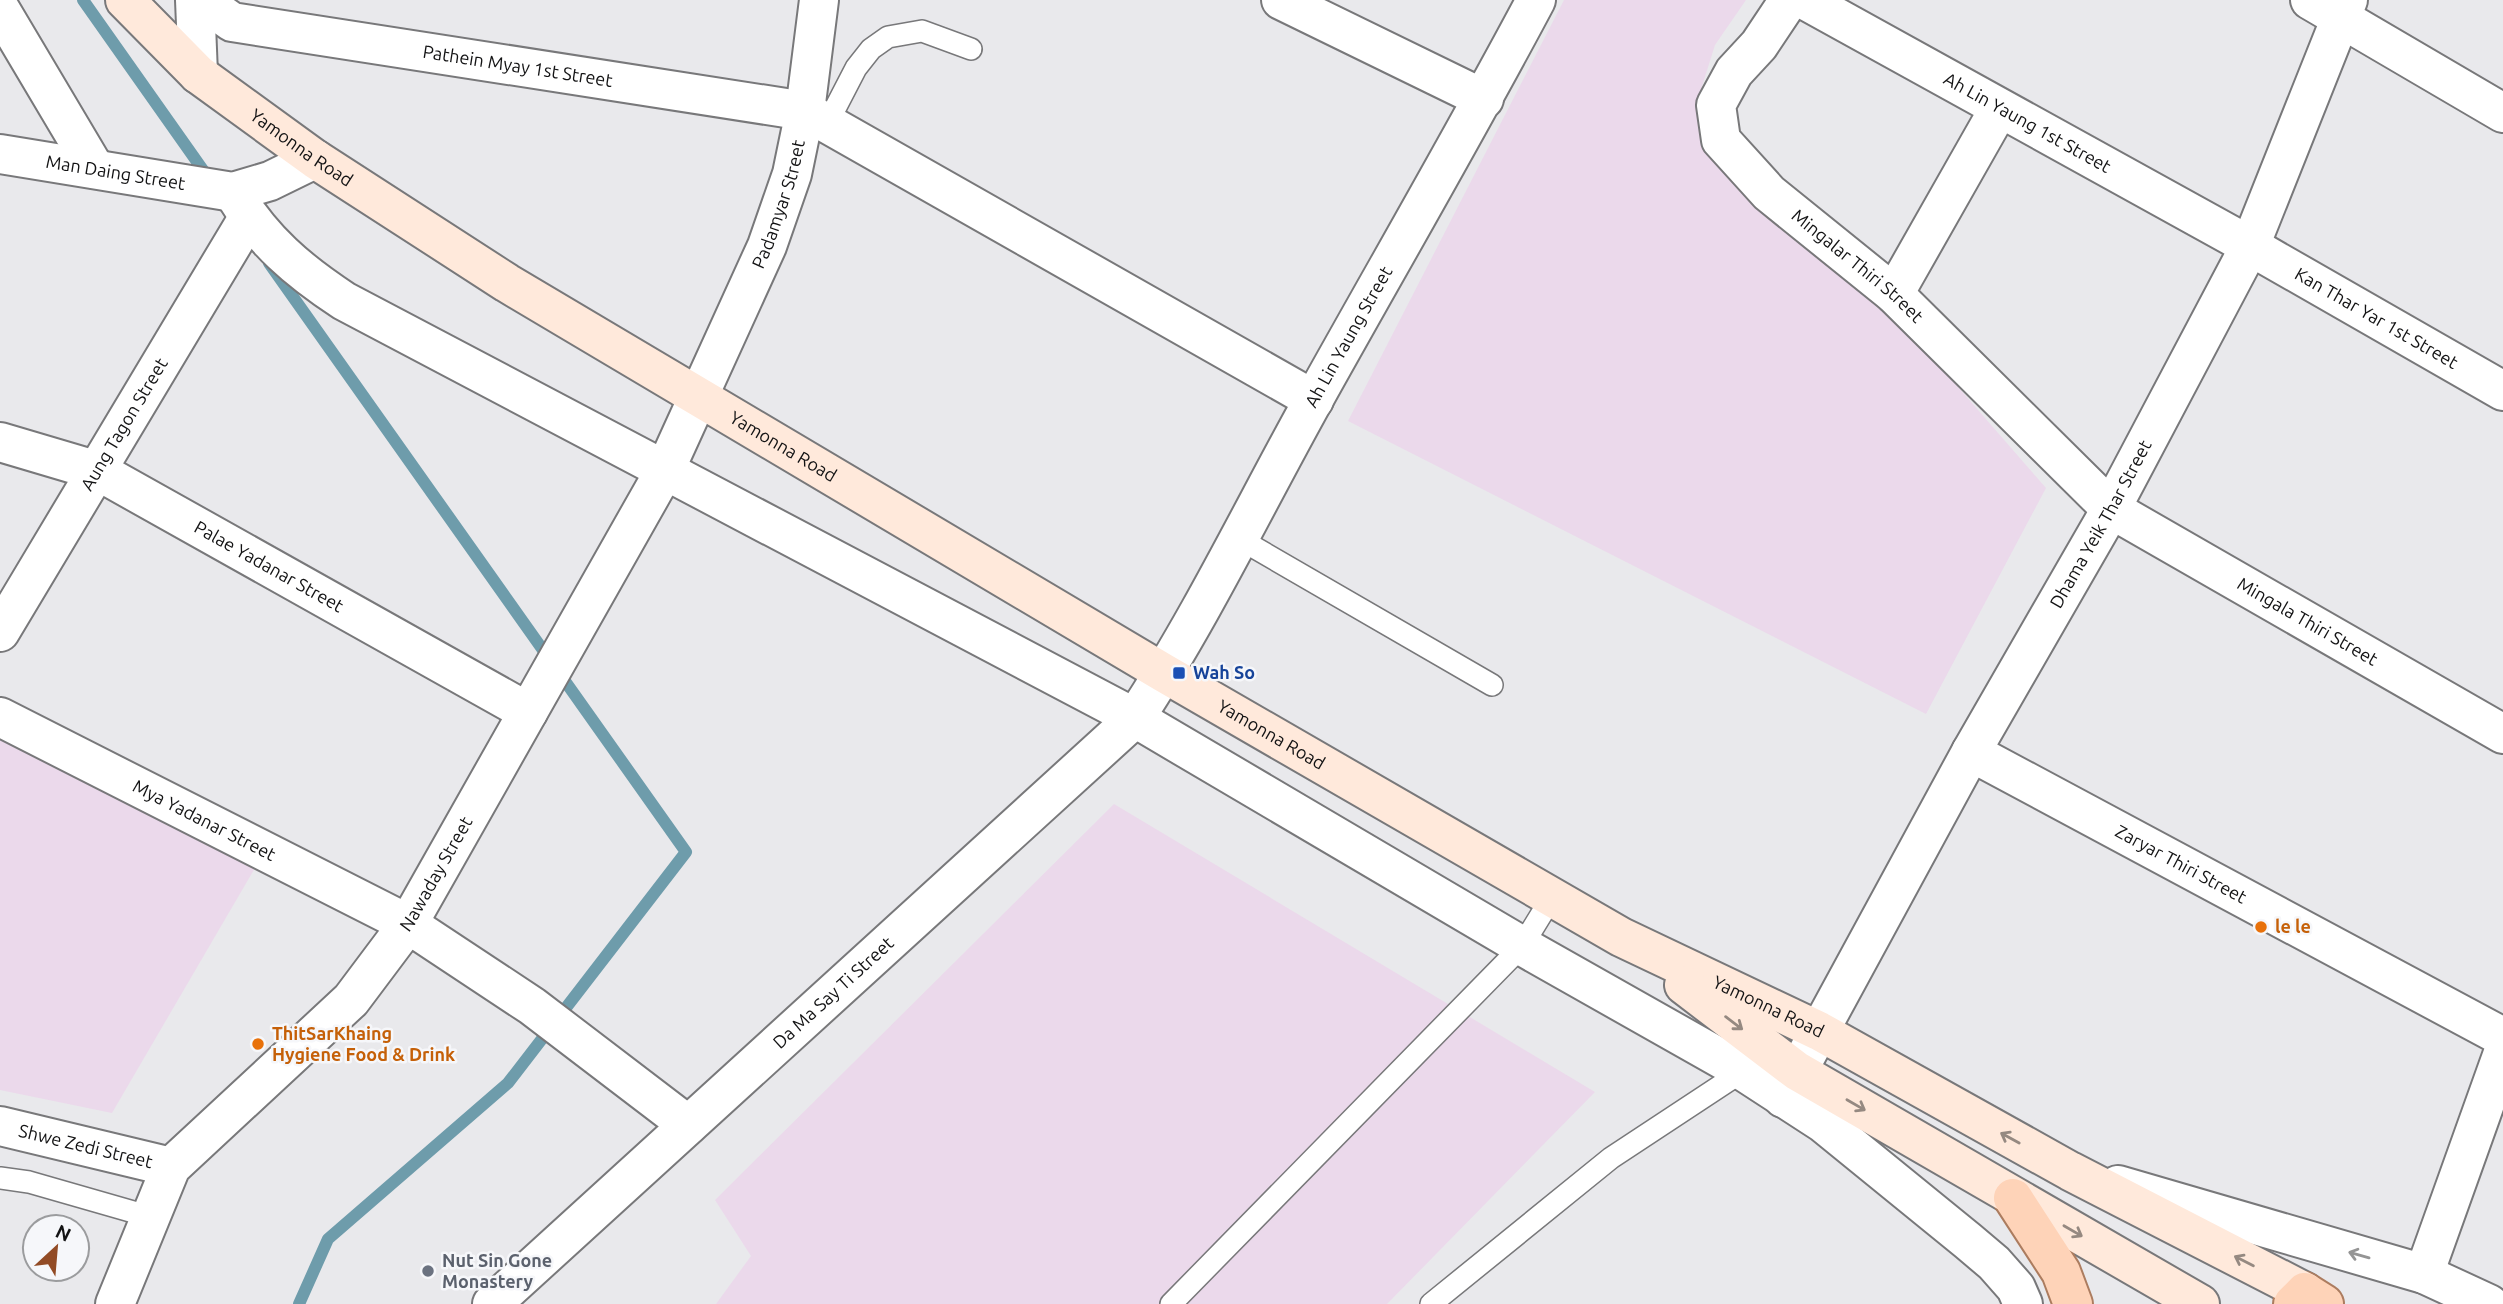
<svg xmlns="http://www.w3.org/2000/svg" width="2503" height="1304" font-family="Ubuntu,sans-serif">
<rect width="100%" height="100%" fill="#e9e9ec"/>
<g fill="#ebd9eb">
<path d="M1564,0h182l-31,45 -17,54 6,50 56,57 158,135 128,147 -120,226 -578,-293z"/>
<path d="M0,727l262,129 -150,257 -112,-23z"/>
<path d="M1114,804l481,288 -208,212h-671l35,-48 -36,-56z"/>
</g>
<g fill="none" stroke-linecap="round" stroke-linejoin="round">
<g stroke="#6e9cab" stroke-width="12">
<path d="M83,0l127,180"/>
<path d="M269,263l417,589 -178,231 -180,156 -29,65"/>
</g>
<g stroke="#78787a" stroke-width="24">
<g id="service">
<path d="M827,124l29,-56 15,-19 17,-12 34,-6 49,18"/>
<path d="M1238,538l254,147"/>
<path d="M0,1178l29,4 122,35"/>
<path d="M1171,1304l351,-358 30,-49"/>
<path d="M1431,1304l180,-146 132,-87"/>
</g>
</g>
<g stroke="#78787a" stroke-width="42">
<g id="minor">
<path d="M195,0l3,74"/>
<path id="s1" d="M201,0l31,22 573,89 509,289"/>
<path d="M1281,0l203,99"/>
<path id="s2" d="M1789,0l-30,45 -25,27 -18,33 5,35 48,53 125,101 217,215 392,225"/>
<path id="s3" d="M1805,0l445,246 253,145"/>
<path d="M2310,0l193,113"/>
<path d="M0,9l95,160"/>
<path id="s4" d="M0,154l233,38 37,-11 45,-22"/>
<path d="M233,192c30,49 64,78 111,109l791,417 387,228 221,125 80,52 145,118 26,22 22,25 7,16"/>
<path d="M1894,294l105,-185"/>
<path id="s5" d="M0,442l98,29 430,241"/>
<path id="s6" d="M0,632l248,-414"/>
<path id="s7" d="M0,717l408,207 124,82 156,119"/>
<path id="s8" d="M1971,752l532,285"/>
<path id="s9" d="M1783,1098l188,-346 140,-243 139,-263 98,-246"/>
<path id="s10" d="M0,1126l171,41"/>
<path d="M2118,1185l306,89 65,30"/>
<path d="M2424,1274l79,-221"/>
<path id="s11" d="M115,1304l56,-137 180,-167 57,-76 257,-454 102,-224 25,-72 13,-63 14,-111"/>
<path id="s12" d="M492,1304l643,-586c67,-102 120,-213 179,-319 74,-133 151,-265 222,-399"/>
</g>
</g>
<g stroke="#78787a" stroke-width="42">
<g id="secondary">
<path id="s13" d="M125,0l73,74 117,85 192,124 657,390 457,264 198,94 251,140 235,121"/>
<path d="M1684,985l113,86 403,233"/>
</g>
</g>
<g stroke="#ac7c5f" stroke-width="42">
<g id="primary">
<path d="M2013,1198l48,74 12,32"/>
<path d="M2293,1304l12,-12 19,12"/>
</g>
</g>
<use href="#service" stroke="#fff" stroke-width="21"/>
<use href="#minor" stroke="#fff" stroke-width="38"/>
<use href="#secondary" stroke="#ffe9db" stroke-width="38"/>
<use href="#primary" stroke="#fed3b8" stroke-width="38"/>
</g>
<defs><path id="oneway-shaft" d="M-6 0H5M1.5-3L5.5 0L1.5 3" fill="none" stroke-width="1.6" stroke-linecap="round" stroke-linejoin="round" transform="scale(1.75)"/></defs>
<g stroke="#958981">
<use href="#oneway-shaft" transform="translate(1734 1023) rotate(37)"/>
<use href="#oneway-shaft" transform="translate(1856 1105) rotate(30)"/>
<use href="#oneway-shaft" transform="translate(2010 1138) rotate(-151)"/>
<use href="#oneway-shaft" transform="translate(2073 1231) rotate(30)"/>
<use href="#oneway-shaft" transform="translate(2244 1261) rotate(-153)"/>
</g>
<use stroke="#959595" href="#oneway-shaft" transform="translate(2359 1255) rotate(-164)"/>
<rect fill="#1a4fb4" stroke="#f6f7fa" stroke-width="2.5" x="1172" y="666" width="14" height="14" rx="3.5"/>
<g fill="#e8710a" stroke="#f6f7fa" stroke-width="2.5">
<circle cx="2261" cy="927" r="7"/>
<circle cx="258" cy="1044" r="7"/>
</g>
<circle fill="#6b7280" stroke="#f6f7fa" stroke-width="2.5" cx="428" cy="1271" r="7"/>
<g text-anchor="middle" stroke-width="5" stroke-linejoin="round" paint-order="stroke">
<g font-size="18" fill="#131314" stroke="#f6f7fa">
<text dy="6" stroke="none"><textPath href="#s1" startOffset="327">Pathein Myay 1st Street</textPath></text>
<text dy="6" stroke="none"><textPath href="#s3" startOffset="254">Ah Lin Yaung 1st Street</textPath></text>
<text dy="6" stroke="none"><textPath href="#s13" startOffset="231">Yamonna Road</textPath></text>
<text dy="6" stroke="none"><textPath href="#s4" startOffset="117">Man Daing Street</textPath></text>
<text dy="6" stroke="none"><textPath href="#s11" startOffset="1300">Padamyar Street</textPath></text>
<text dy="6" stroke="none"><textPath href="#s2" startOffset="350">Mingalar Thiri Street</textPath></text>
<text dy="6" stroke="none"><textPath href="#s3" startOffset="654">Kan Thar Yar 1st Street</textPath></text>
<text dy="6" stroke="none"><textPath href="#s12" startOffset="1307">Ah Lin Yaung Street</textPath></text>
<text dy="6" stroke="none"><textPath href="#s6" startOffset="242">Aung Tagon Street</textPath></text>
<text dy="6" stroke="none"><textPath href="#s13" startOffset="798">Yamonna Road</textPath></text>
<text dy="6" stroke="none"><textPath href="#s9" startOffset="656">Dhama Yeik Thar Street</textPath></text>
<text dy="6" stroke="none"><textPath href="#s5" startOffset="298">Palae Yadanar Street</textPath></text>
<text dy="6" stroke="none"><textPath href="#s2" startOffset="928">Mingala Thiri Street</textPath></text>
<text dy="6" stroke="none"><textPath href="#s13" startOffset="1365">Yamonna Road</textPath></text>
<text dy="6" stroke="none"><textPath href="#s7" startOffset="229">Mya Yadanar Street</textPath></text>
<text dy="6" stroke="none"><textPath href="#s8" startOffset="238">Zaryar Thiri Street</textPath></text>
<text dy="6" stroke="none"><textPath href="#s11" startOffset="546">Nawaday Street</textPath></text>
<text dy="6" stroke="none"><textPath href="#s12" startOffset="462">Da Ma Say Ti Street</textPath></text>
<text dy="6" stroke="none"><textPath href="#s13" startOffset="1932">Yamonna Road</textPath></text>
<text dy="6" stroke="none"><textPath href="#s10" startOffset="88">Shwe Zedi Street</textPath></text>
</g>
<g font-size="18" font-weight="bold" fill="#164399" stroke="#f6f7fa" text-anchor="start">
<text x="1193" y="679">Wah So</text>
</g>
<g font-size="18" font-weight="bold" fill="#c56008" stroke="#f6f7fa" text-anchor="start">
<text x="2275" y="933">le le</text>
<text x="272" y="1040">ThitSarKhaing<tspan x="272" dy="21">Hygiene Food &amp; Drink</tspan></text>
</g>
<g font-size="18" font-weight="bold" fill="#5b616d" stroke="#f6f7fa" text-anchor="start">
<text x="442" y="1267">Nut Sin Gone<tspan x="442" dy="21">Monastery</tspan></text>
</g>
</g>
<g transform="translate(56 1248) rotate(26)"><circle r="33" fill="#f6f7fa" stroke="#9b9c9e" stroke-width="2"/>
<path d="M0-5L12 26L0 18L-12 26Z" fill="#924b25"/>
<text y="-10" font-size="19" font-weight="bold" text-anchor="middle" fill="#131314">N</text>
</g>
</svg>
